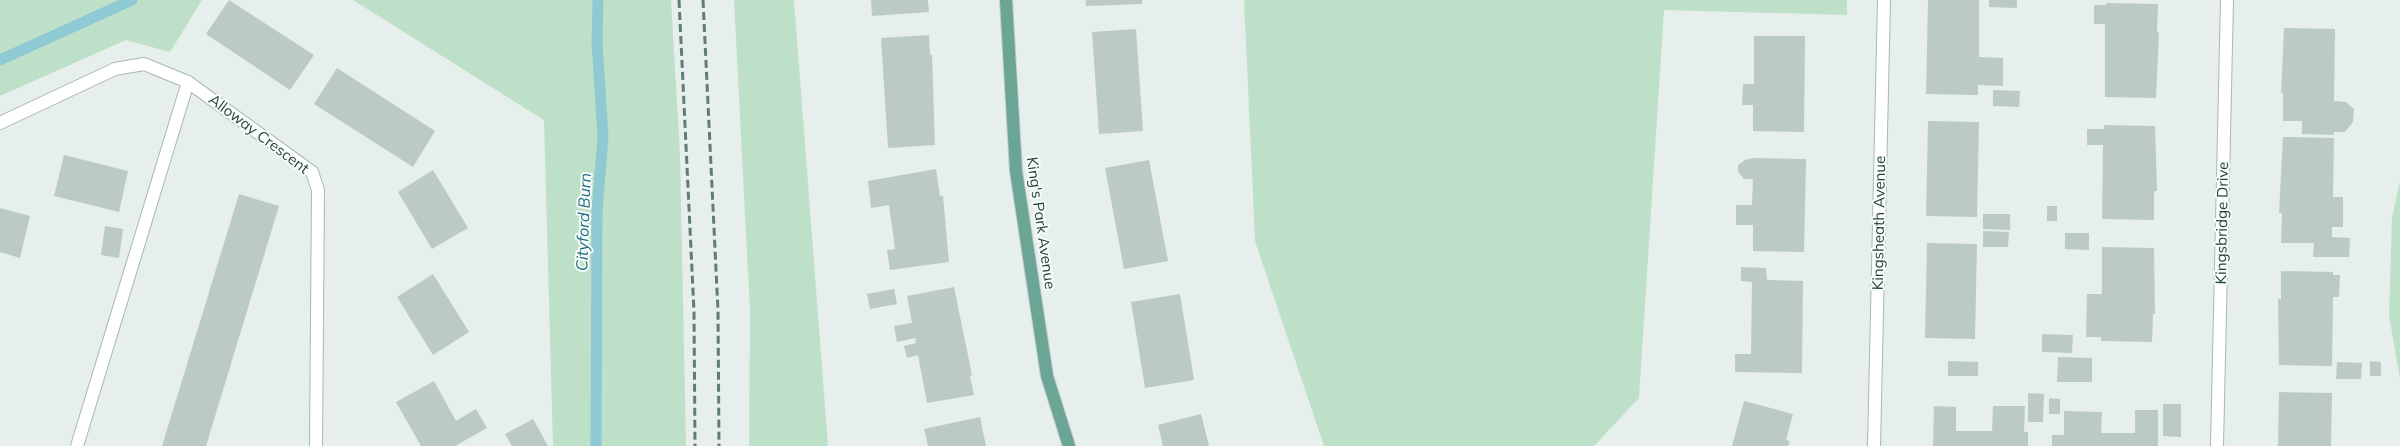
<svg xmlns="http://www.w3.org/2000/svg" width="2400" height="446" font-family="Mulish,sans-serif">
<rect width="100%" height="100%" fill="#e6efeb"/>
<g fill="#bfe0c8">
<path d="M0,0h202l-32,52 -44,-12 -126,56z"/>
<path d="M353,0h318l9,155 6,291h-133l-9,-326z"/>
<path d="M734,0h60l34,446h-79l1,-135z"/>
<path d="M1244,0h603v15l-183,-5 -25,388 -45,48h-270l-69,-205z"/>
<path d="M2400,181v198l-11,-64 3,-97z"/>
</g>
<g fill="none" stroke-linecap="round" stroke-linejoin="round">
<g stroke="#8ec9d4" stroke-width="11">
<path d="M0,60l132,-60"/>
<path d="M596,446l1,-235 6,-74 -6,-94 1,-43"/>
</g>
</g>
<g fill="#bbcac4">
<path d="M229,0l85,55 -24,35 -84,-56z"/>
<path d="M871,0h57l1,12 -57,4z"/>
<path d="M1086,0h56v4l-56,2z"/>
<path d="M1928,0h51v57l24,1v28l-25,-1v10l-52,-1z"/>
<path d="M1989,0h28v8l-28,-1z"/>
<path d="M2106,3l52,1 -1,28h2l-3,66 -51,-1v-73h-11v-19h12z"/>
<path d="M2284,28l51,1 -1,72 12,1 8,7 -1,13 -8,10h-11v3l-32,-1v-13h-19v-28h-2z"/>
<path d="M1136,29l7,102 -44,3 -7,-102z"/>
<path d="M929,35l1,20h2l3,90 -47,3 -7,-110z"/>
<path d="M1754,36h51l-1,96 -51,-1v-26h-11l1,-21h11z"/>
<path d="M337,68l98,63 -22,36 -99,-63z"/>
<path d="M1993,90l27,1 -1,16 -26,-1z"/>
<path d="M1928,121l51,1 -2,95 -51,-1z"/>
<path d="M2104,125l51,1 2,65h-3v29l-52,-1 1,-74h-16v-16h17z"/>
<path d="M2283,137l51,1 -1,59h10v30h-11v10l18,1 -1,19h-36l1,-14h-33l1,-30h-3z"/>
<path d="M64,155l64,16 -9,41 -65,-16z"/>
<path d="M1754,158l52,1 -2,93 -51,-1v-26h-17v-20h16l1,-26h-9l-6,-7v-7l7,-5z"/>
<path d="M1149,160l19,101 -44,8 -19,-101z"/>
<path d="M936,169l4,27h3l6,66 -59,8 -3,-20 8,-1 -6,-44 -18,3 -3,-27z"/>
<path d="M433,170l35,58 -36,21 -34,-57z"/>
<path d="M239,194l40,12 -73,240h-44z"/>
<rect x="2047" y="206" width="10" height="15"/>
<path d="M0,208l30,8 -10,42 -20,-6z"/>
<path d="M1983,214h27v16l-27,-1z"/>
<path d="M105,226l18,3 -4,29 -18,-3z"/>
<path d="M1983,231l26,1 -1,15h-25z"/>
<path d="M2065,233h24v17l-24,-1z"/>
<path d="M1927,243l50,1 -2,95 -50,-1z"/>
<path d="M2102,247l52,1 1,66h-2l-1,28 -51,-1v-4h-15l1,-43h15z"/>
<path d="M1741,267l25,1 1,12 36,1 -1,92 -67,-1v-18h16l1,-72 -11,-1z"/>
<path d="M2281,271l52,1v3h7l-1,22h-6l-1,69 -53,-1 -1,-66h3z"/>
<path d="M433,274l36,58 -36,23 -36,-58z"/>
<path d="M954,287l18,88 -2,1 4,19 -47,8 -9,-48 -11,3 -3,-12 12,-3 -1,-5 -18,4 -3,-16 18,-3 -5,-27z"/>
<path d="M894,289l3,15 -27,5 -3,-15z"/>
<path d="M1180,294l14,86 -49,8 -14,-86z"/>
<path d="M2042,334l31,1 -1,18 -30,-1z"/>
<path d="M2058,357l34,1v24h-35z"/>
<path d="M1948,361l30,1v14h-30z"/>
<path d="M2370,361l11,1v14h-11z"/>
<path d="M2337,362l25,1 -1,16h-25z"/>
<path d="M434,381l22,40 20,-12 11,19 -32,18h-34l-25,-44z"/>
<path d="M2279,392l53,1 -1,53h-53z"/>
<path d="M2028,393l16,1 -1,28h-15z"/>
<path d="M2049,398l11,1v15h-11z"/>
<path d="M1744,401l49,13 -7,26 4,1 -2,5h-56z"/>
<path d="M2163,404h18v33l-18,-1z"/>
<path d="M1934,406l22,1v24h36l1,-25h32l-1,26h4v14h-95z"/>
<path d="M2135,410h23v36h-106v-11h12v-24l38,1 -1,21h34z"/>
<path d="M1201,414l8,32h-46l-5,-21z"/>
<path d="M980,417l6,29h-58l-4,-17z"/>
<path d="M533,419l15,27h-36l-7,-12z"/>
</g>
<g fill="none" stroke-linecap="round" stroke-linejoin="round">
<g stroke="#a8b8b2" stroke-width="14">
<g id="minor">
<path d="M0,123l115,-54 29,-5 44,18 124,90 6,18 -2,256"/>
<path d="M77,446l111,-364"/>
<path d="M1874,446l10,-446"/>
<path d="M2217,446l10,-446"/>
</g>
</g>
<g stroke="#c2cac8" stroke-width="14">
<path id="major" d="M1006,0l10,171 31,205 22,70"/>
</g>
<use href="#minor" stroke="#fff" stroke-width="12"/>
<use href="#major" stroke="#6aa596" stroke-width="12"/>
<g stroke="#5f7d75" stroke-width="3" stroke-dasharray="8 4" stroke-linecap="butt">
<path d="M679,0l15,312 1,134"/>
<path d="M703,0l15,311 1,135"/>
</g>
</g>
<g text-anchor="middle" stroke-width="4" stroke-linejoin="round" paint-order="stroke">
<g font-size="15" fill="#24423a" stroke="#f7fbf9">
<text transform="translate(259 134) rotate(37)" y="5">Alloway Crescent</text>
<text transform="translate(1041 223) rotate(82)" y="5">King's Park Avenue</text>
<text transform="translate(1879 223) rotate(-89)" y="5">Kingsheath Avenue</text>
<text transform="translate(2222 223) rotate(-89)" y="5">Kingsbridge Drive</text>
</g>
<g font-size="16" font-style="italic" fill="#1c6f80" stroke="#f7fbf9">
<text transform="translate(583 222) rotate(-88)" y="6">Cityford Burn</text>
</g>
</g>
</svg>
